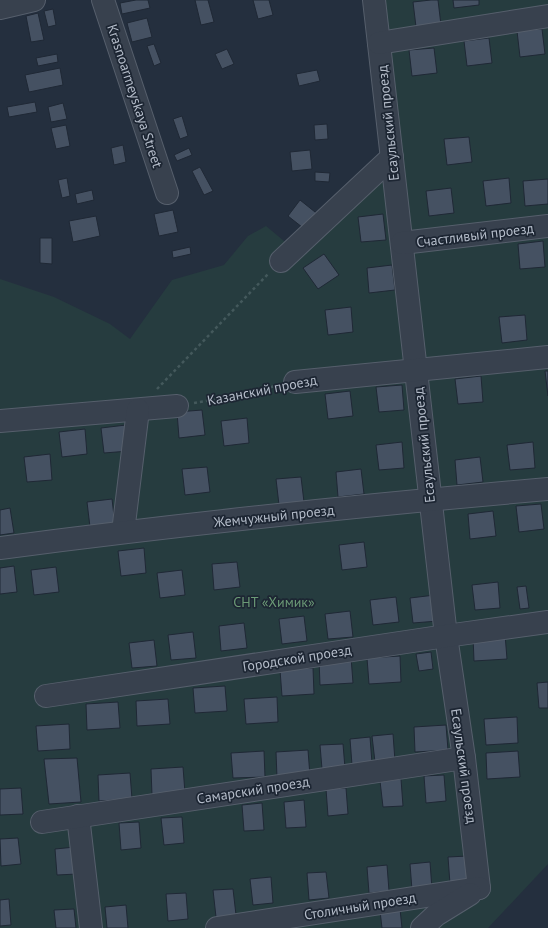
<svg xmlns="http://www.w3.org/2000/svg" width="548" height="928" font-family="'PT Sans',sans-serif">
<rect width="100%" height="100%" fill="#242f3e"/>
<path fill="#263c3f" d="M365,0h183v864l-60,64h-488v-649l54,18 56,27 20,15 42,-59 52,-15 24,-29 18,-10 30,25 86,-84z"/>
<g fill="#455162" stroke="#1f2835">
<path d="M136,0h12l2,8 -28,6 -2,-11z"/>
<path d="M195,0h13l6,22 -13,3z"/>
<path d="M253,0h16l4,15 -15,4z"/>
<path d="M431,0h7l3,25 -25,2 -3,-25z"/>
<path d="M453,0h26v5l-25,3z"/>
<path d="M53,9l3,16 -8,2 -4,-16z"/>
<path d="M38,13l6,27 -13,2 -5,-26z"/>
<path d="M147,18l5,19 -20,5 -5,-19z"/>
<path d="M542,29l3,25 -25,3 -3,-26z"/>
<path d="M489,38l3,25 -25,3 -3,-25z"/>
<path d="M154,44l7,19 -7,3 -7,-20z"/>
<path d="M434,48l3,25 -25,3 -3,-26z"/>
<path d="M227,49l7,15 -12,5 -7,-15z"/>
<path d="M57,54l1,8 -20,4 -2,-8z"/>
<path d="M60,68l3,17 -34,7 -4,-17z"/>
<path d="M317,70l3,11 -21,5 -3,-12z"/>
<path d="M35,102l2,10 -28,5 -2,-10z"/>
<path d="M63,103l4,16 -16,3 -3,-15z"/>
<path d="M182,116l6,20 -8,3 -7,-20z"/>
<path d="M327,124l1,15 -13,1 -1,-15z"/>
<path d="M66,125l4,21 -14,3 -5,-21z"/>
<path d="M469,137l3,25 -25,3 -3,-26z"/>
<path d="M123,145l3,17 -12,3 -3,-17z"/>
<path d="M189,148l3,7 -15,6 -3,-6z"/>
<path d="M310,150l2,19 -20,2 -2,-19z"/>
<path d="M200,167l13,24 -9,4 -12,-24z"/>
<path d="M315,172l15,1 -1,9 -14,-1z"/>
<path d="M67,178l3,18 -8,2 -4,-18z"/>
<path d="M509,178l2,25 -25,3 -3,-25z"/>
<path d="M548,179v25l-23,2 -2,-25z"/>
<path d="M451,188l3,25 -25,3 -3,-25z"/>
<path d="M92,190l2,10 -17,4 -2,-10z"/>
<path d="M300,200l20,16 -13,15 -19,-15z"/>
<path d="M173,210l5,22 -19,4 -5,-22z"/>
<path d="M383,214l3,26 -25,2 -3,-25z"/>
<path d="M96,216l4,20 -27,6 -4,-21z"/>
<path d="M40,238h12v26l-12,-1z"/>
<path d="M543,241l2,26 -25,2 -2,-25z"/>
<path d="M190,247l1,7 -18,4 -1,-7z"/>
<path d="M324,254l15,21 -21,14 -15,-21z"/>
<path d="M392,265l3,25 -26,3 -2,-25z"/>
<path d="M351,307l2,25 -25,3 -3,-25z"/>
<path d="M525,315l2,25 -25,3 -3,-26z"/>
<path d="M545,371h3v25z"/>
<path d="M481,376l2,26 -25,2 -3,-25z"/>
<path d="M402,385l2,25 -25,2 -3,-25z"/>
<path d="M350,391l3,25 -25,3 -3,-25z"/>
<path d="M202,410l3,25 -26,3 -2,-26z"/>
<path d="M247,418l2,25 -25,3 -3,-25z"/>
<path d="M126,425l3,26 -25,2 -3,-25z"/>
<path d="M85,429l2,25 -25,3 -3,-25z"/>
<path d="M402,442l2,26 -25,2 -3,-25z"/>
<path d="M533,442l2,26 -25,2 -3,-25z"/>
<path d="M50,454l2,26 -25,2 -3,-25z"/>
<path d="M480,457l3,25 -26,3 -2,-25z"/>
<path d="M207,467l3,25 -25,3 -3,-26z"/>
<path d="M361,469l3,25 -26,3 -2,-25z"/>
<path d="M301,477l3,25 -25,3 -3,-26z"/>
<path d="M112,499l3,25 -25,3 -3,-25z"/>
<path d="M541,504l3,25 -25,3 -3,-26z"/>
<path d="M10,508l4,25 -14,2v-25z"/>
<path d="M493,511l3,25 -26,3 -2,-25z"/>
<path d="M364,542l3,25 -25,3 -3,-25z"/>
<path d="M144,548l2,25 -25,3 -3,-25z"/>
<path d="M237,562l3,25 -26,3 -2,-26z"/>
<path d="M14,566l3,26 -17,2v-26z"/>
<path d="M56,567l3,25 -25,3 -3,-25z"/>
<path d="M182,570l3,25 -25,3 -3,-25z"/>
<path d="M498,582l2,26 -25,2 -3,-25z"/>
<path d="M526,586l3,22 -9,1 -3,-22z"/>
<path d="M435,595l3,26 -25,2 -3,-25z"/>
<path d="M396,597l3,25 -26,3 -3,-25z"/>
<path d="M350,611l3,26 -25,2 -3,-25z"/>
<path d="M304,616l3,25 -25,3 -3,-25z"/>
<path d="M244,623l3,25 -26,3 -2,-25z"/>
<path d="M193,632l3,26 -25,2 -3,-25z"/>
<path d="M505,634l2,25 -33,2 -1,-25z"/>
<path d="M154,640l3,26 -25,2 -3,-25z"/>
<path d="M431,652l2,17 -14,2 -3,-17z"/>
<path d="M400,656l1,26 -32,2 -2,-26z"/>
<path d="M351,657l2,26 -33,2 -1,-26z"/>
<path d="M313,668l1,26 -32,2 -2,-26z"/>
<path d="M548,682v26h-9l-2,-25z"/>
<path d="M225,686l2,25 -32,2 -2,-25z"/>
<path d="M277,697l1,25 -32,2 -2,-25z"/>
<path d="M168,699l2,25 -33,2 -1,-25z"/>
<path d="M118,702l2,26 -33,2 -1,-26z"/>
<path d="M517,717l1,26 -32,2 -2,-26z"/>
<path d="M69,724l1,25 -32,2 -2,-25z"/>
<path d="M446,725l2,25 -33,2 -1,-25z"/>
<path d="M393,734l2,27 -20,1 -3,-26z"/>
<path d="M370,737l2,26 -20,2 -2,-26z"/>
<path d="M343,744l2,24 -23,1 -2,-24z"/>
<path d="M308,750l2,26 -33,2 -1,-26z"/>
<path d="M264,751l1,26 -32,1 -2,-25z"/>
<path d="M518,751l2,26 -33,2 -1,-26z"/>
<path d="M77,758l4,44 -32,2 -5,-45z"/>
<path d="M183,767l2,26 -33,2 -1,-26z"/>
<path d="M130,773l2,26 -33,2 -1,-26z"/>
<path d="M444,775l2,26 -20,2 -2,-27z"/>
<path d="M401,779l2,27 -20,1 -3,-26z"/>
<path d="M21,788l2,26 -23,1v-26z"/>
<path d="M346,788l2,26 -20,2 -2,-27z"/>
<path d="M304,800l2,27 -20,1 -2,-26z"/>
<path d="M262,803l2,27 -20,1 -2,-26z"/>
<path d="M182,817l2,26 -20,2 -3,-27z"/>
<path d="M139,822l2,26 -20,2 -2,-27z"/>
<path d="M18,838l3,26 -20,2 -1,-27z"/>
<path d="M75,847l2,27 -20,1 -2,-26z"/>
<path d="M468,856l2,26 -20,2 -2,-27z"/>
<path d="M430,862l2,27 -20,1 -2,-26z"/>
<path d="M387,865l2,26 -20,2 -2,-26z"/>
<path d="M326,872l3,26 -20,2 -2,-27z"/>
<path d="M271,877l2,26 -20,2 -3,-26z"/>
<path d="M233,889l3,26 -20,2 -3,-27z"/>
<path d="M186,893l2,26 -20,2 -2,-27z"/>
<path d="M9,899l2,26 -11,1v-26z"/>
<path d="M126,905l2,23h-21l-2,-21z"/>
<path d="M74,909l2,19h-20l-2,-18z"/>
<path d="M400,909l2,19h-20l-2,-17z"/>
</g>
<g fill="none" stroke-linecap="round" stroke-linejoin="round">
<g stroke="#565f6c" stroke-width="24">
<g id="minor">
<path d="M103,0l64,193"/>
<path d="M374,0l72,636 18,122 15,130"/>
<path d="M0,8l34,-8"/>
<path d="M379,43l169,-27"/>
<path d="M402,243l146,-17"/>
<path d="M281,261l111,-104"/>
<path d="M295,382l253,-25"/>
<path d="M0,421l177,-15"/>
<path d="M123,532l15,-122"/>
<path d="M0,548c182,-24 365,-43 548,-59"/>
<path d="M46,696l400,-60 102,-14"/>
<path d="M78,816l13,112"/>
<path d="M42,822l422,-64"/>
<path d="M217,928l262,-40"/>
<path d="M422,928l14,-13 34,-21"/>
</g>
</g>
<g stroke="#44595c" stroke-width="2.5" stroke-dasharray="3 3" stroke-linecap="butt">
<path d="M157,389l112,-116"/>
<path d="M194,403l41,-7 44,-11"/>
</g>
<use href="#minor" stroke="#38414e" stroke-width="22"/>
</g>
<g text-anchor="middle" stroke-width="3.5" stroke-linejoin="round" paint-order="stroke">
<g font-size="14" fill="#b4bcc9" stroke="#1d2633">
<text transform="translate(135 96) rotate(72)" y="5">Krasnoarmeyskaya Street</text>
<text transform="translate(388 123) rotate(-96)" y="5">Есаульский проезд</text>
<text transform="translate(475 235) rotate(-7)" y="5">Счастливый проезд</text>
<text transform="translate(262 390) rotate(-11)" y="5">Казанский проезд</text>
<text transform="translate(424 445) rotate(-96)" y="5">Есаульский проезд</text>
<text transform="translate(274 516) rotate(-6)" y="5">Жемчужный проезд</text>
<text transform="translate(297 658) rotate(-9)" y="5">Городской проезд</text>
<text transform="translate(464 766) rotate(82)" y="5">Есаульский проезд</text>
<text transform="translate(253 790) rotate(-9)" y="5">Самарский проезд</text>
<text transform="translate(360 906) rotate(-9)" y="5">Столичный проезд</text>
</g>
<g font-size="14" fill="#6b9a76" stroke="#1d2633">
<text x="274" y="607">СНТ «Химик»</text>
</g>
</g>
</svg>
